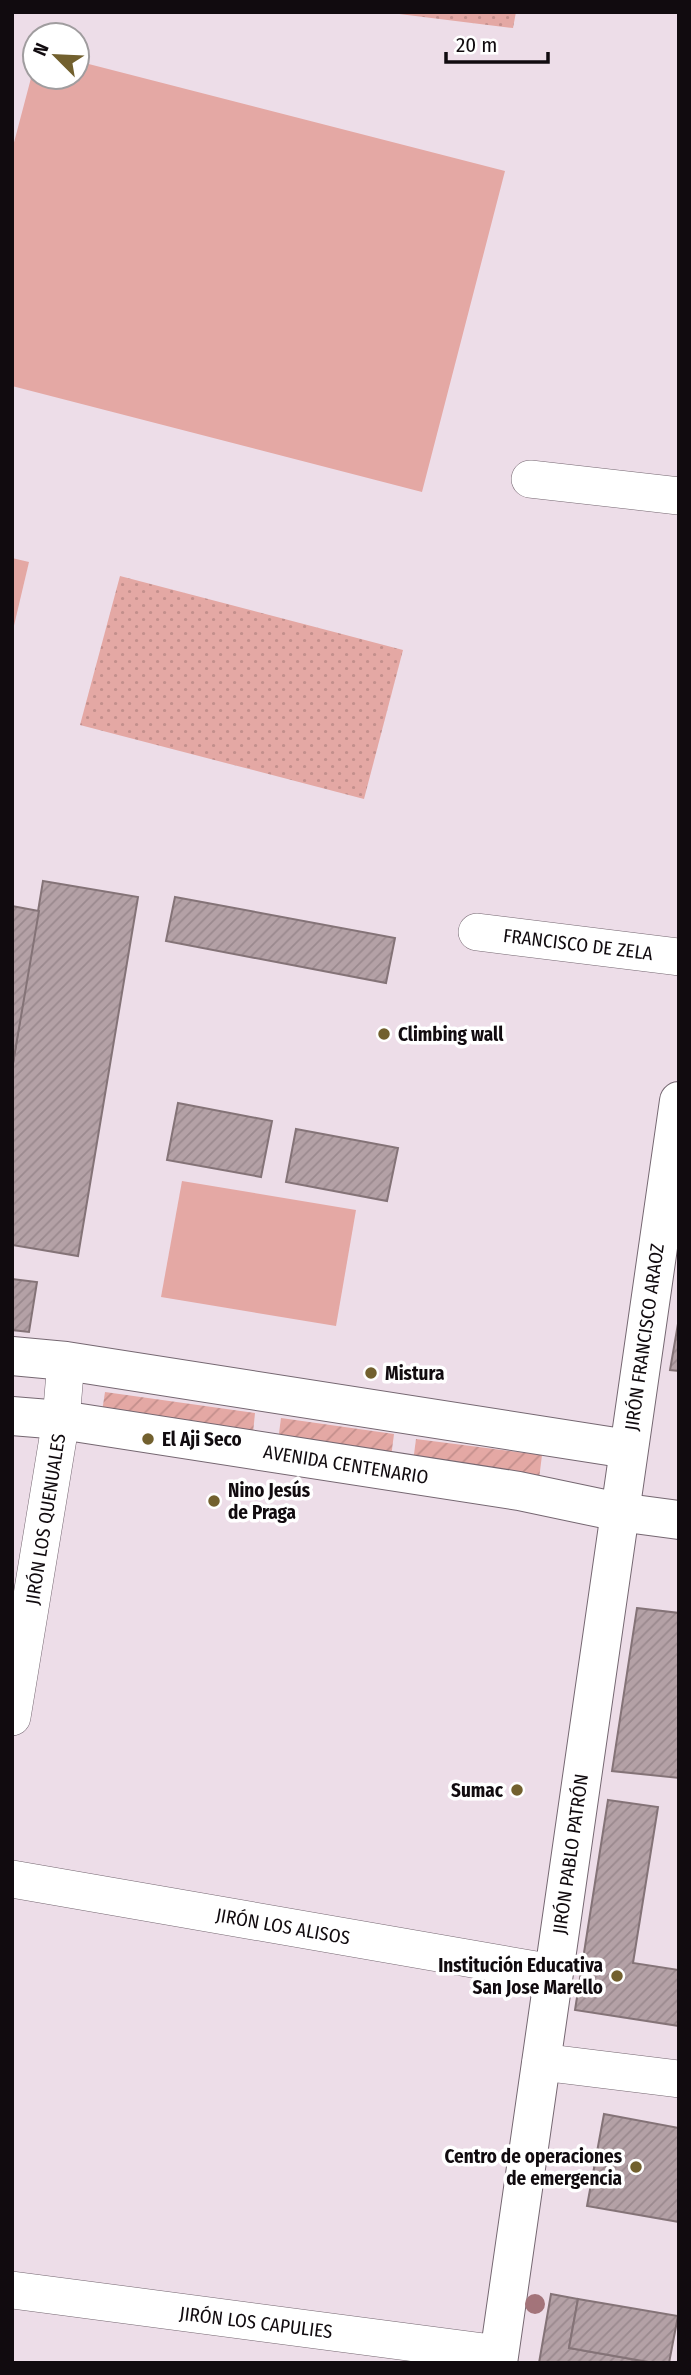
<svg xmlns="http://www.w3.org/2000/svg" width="691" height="2375" font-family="'Fira Sans Condensed',sans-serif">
<defs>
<pattern id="grass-dots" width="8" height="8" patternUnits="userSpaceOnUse" patternTransform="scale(1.75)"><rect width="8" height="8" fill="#e4a8a4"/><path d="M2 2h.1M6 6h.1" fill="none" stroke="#c38f8c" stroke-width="1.8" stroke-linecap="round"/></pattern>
<pattern id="garden-furrows" width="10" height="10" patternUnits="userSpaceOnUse" patternTransform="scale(1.75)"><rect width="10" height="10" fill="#e4a8a4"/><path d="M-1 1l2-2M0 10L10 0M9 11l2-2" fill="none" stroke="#c38f8c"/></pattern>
<pattern id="building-hatch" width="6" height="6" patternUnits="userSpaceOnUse" patternTransform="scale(1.75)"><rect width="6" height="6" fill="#b4a1a6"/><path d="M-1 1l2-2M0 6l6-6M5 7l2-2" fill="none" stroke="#9a898e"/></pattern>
</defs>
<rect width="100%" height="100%" fill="#eddde8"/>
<g fill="url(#grass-dots)">
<path d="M383,12h133l-3,16z"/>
<path d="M120,576l283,74 -39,149 -284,-74z"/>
</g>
<g fill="url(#garden-furrows)">
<path d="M105,1392l150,21 -2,20 -151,-21z"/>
<path d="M281,1418l113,16 -3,23 -113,-16z"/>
<path d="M416,1439l126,16 -3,24 -126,-17z"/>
</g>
<g fill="#e4a8a4">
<path d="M77,61l428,110 -83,321 -410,-106v-236l23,-87v14h42z"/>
<path d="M12,558l17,4 -17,72z"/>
<path d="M182,1181l174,29 -20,116 -175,-29z"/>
</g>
<g fill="url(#building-hatch)" stroke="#847377" stroke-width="2">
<path d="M43,881l95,16 -60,359 -66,-11v-176z"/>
<path d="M175,897l220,41 -9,45 -220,-42z"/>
<path d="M12,906l27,5 -27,158z"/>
<path d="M178,1103l94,18 -11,56 -94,-17z"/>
<path d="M296,1129l102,19 -11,53 -101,-19z"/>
<path d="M12,1279l25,3 -8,50 -17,-2z"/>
<path d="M679,1318v53l-9,-1z"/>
<path d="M637,1608l42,5v165l-67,-7z"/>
<path d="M608,1800l50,7 -25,156 46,7v56l-104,-16z"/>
<path d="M604,2114l75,14v94l-92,-16z"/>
<path d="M551,2294l27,5 -9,49 85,15h-115z"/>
<path d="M578,2299l100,17 -9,47h-15l-85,-15z"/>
</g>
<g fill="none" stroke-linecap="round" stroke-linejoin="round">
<g stroke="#756771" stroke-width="38">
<g id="minor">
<path d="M530,479l149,17"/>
<path d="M477,932l202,25"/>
<path d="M12,1717l49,-297 5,-59"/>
<path d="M12,1879l541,94"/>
<path d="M541,2062l138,17"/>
<path d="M12,2290l487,64"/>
</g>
</g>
<g stroke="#756771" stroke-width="40">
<g id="secondary">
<path d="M12,1356l54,5 562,88"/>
<path d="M12,1416l49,4 458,71 100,21 60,8"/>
<path d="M498,2363l181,-1262"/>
</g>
</g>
<use href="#minor" stroke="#fff" stroke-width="37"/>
<use href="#secondary" stroke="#fff" stroke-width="38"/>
</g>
<circle fill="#a3747a" cx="535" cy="2304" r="10"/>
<g fill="#72602e" stroke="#fff" stroke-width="2.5">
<circle cx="384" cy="1034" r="7"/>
<circle cx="371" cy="1373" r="7"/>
<circle cx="148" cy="1439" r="7"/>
<circle cx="214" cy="1501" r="7"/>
<circle cx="517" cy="1790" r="7"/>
<circle cx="617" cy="1976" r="7"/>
<circle cx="636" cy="2167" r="7"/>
</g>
<g text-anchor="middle" stroke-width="7" stroke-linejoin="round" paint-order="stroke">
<g font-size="19" fill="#110b0f" stroke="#fff">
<text transform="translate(578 944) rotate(7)" y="7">FRANCISCO DE ZELA</text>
<text transform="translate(644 1337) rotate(-82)" y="7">JIRÓN FRANCISCO ARAOZ</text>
<text transform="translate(346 1464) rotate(9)" y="7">AVENIDA CENTENARIO</text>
<text transform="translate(45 1519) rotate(-81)" y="7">JIRÓN LOS QUENUALES</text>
<text transform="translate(570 1854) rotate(-82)" y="7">JIRÓN PABLO PATRÓN</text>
<text transform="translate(283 1926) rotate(10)" y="7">JIRÓN LOS ALISOS</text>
<text transform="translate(256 2322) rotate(7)" y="7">JIRÓN LOS CAPULIES</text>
</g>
<g font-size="19" font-weight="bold" fill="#110b0f" stroke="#fff" text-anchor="start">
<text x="398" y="1041">Climbing wall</text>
<text x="385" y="1380">Mistura</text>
<text x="162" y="1446">El Aji Seco</text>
<text x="228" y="1497">Nino Jesús<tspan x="228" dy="22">de Praga</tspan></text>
<text x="503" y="1797" text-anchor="end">Sumac</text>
<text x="603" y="1972" text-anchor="end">Institución Educativa<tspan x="603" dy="22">San Jose Marello</tspan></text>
<text x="622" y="2163" text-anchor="end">Centro de operaciones<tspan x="622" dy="22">de emergencia</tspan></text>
</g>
</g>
<rect width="691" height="2375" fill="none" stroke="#110b0f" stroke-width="28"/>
<g transform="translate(56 56) rotate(294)"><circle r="33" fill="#ffffff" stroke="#a09d9f" stroke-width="2"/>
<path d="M0-5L12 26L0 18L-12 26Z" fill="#72602e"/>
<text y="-10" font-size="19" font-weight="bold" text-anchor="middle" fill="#110b0f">N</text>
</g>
<path d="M446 52v10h102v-10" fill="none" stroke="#110b0f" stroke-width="3.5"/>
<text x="456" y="52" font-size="21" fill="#110b0f" stroke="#ffffff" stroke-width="5" paint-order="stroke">20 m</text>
</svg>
